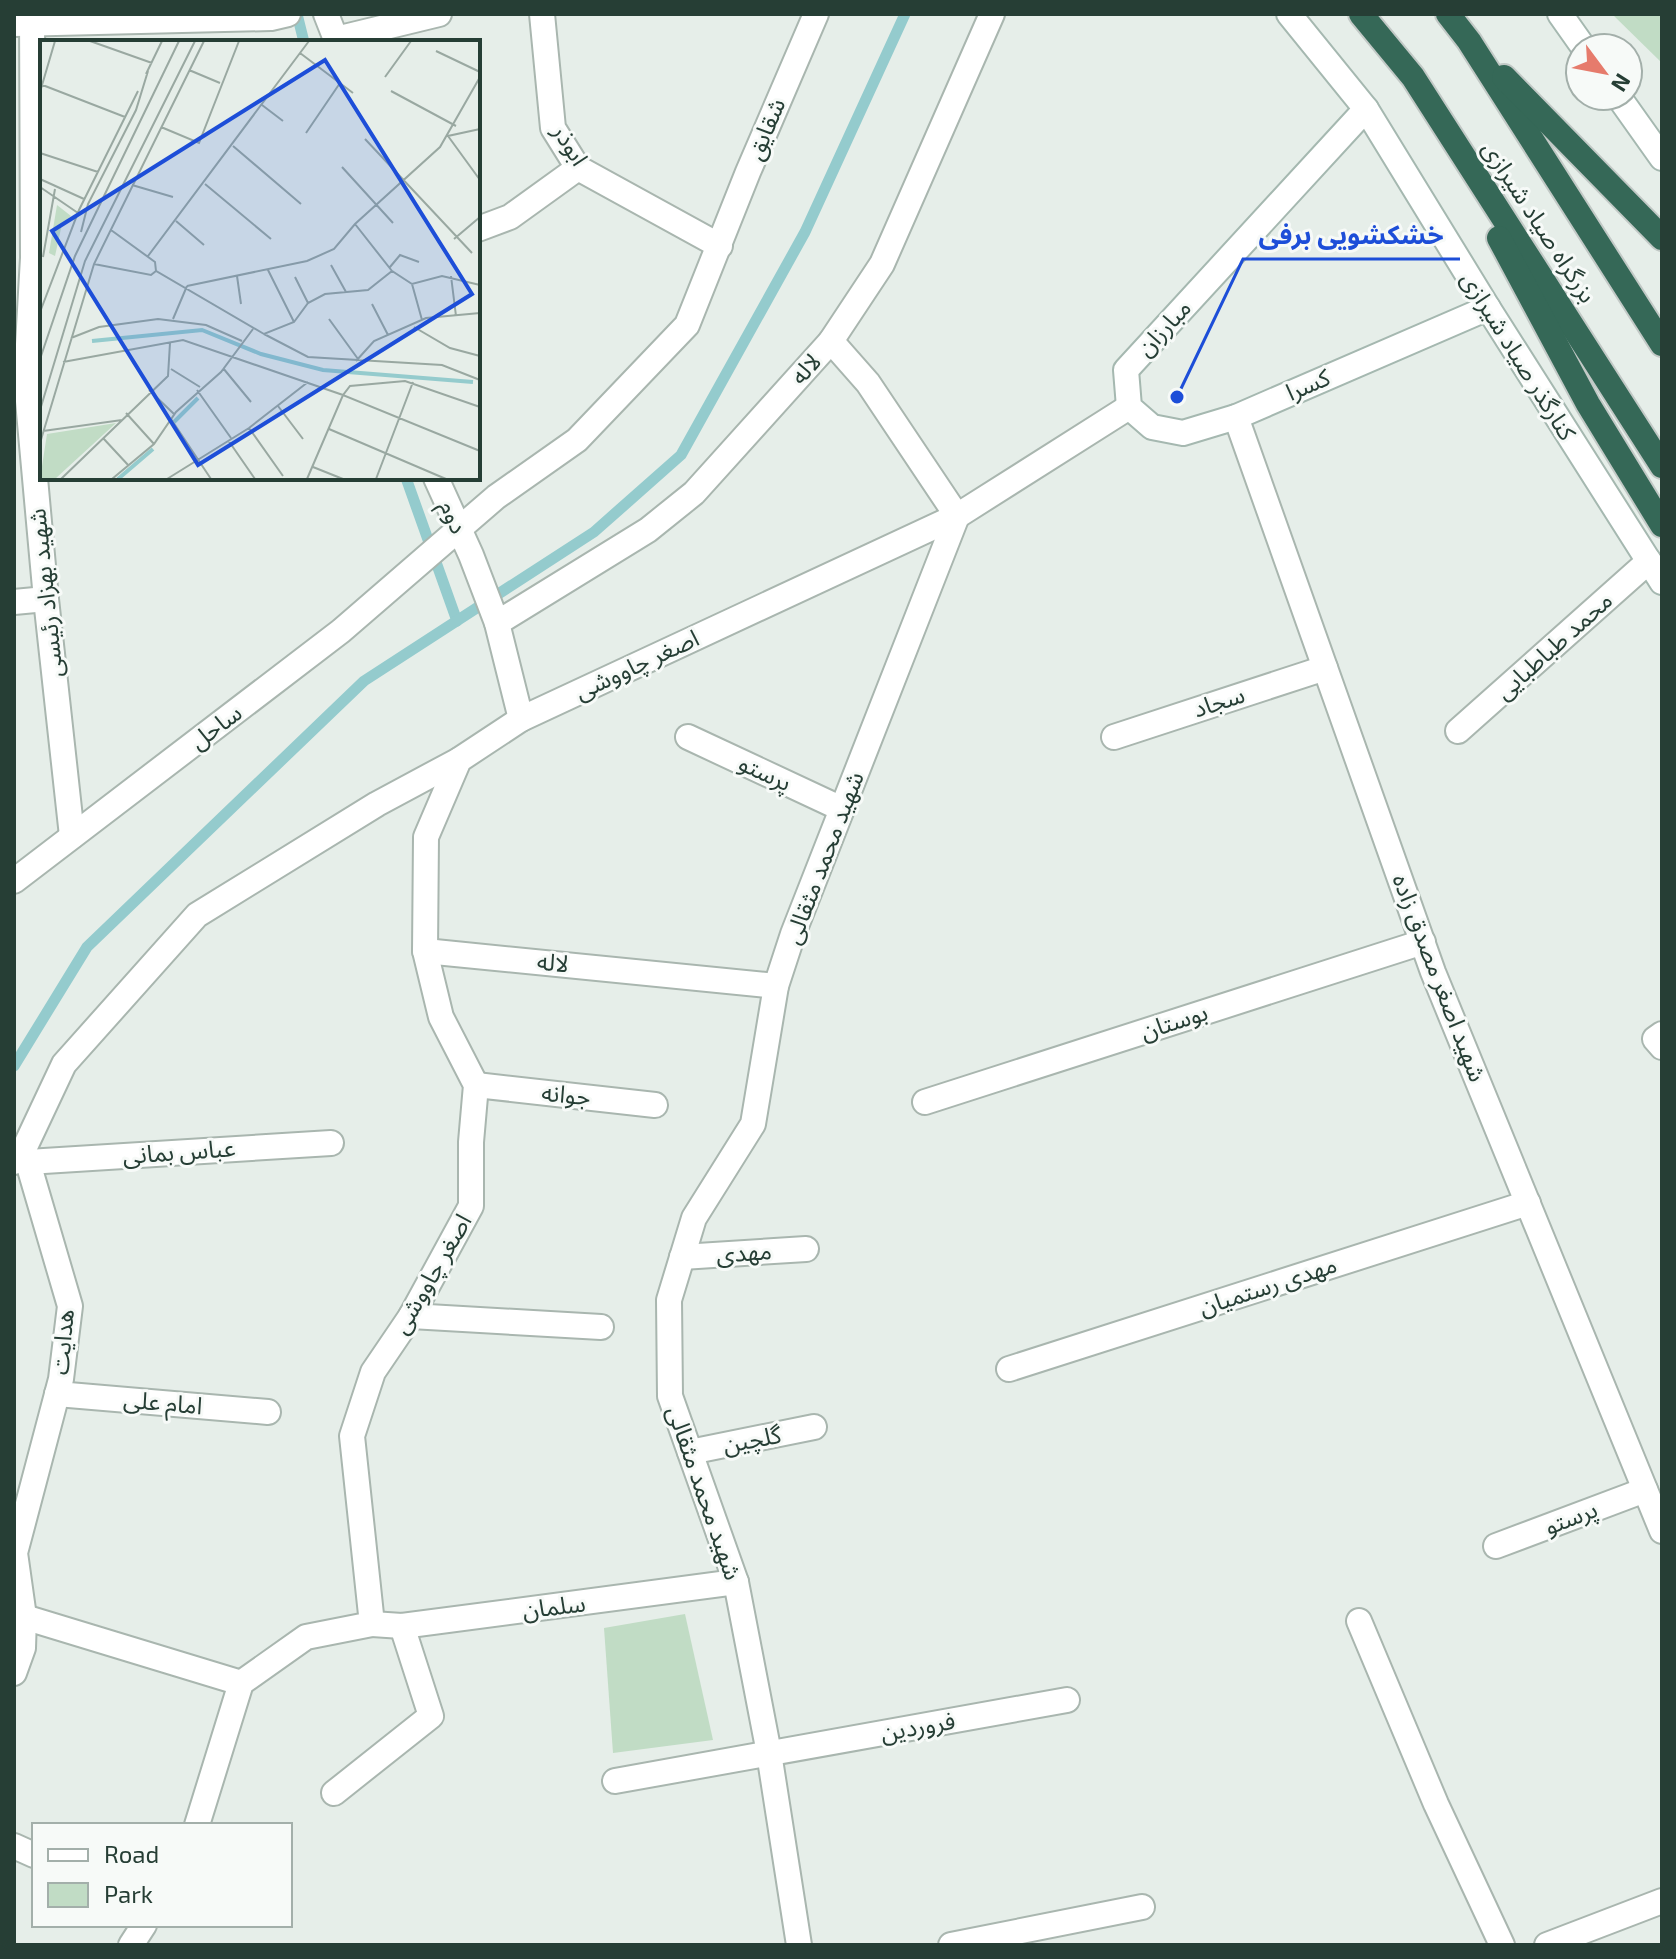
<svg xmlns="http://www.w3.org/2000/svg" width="1676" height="1959" font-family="'Exo 2','Noto Sans Arabic',sans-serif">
<rect width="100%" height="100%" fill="#e6eee9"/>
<g fill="#c1dcc5">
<path d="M1612,14h50v49z"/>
<path d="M685,1614l28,126 -100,13 -9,-125z"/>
</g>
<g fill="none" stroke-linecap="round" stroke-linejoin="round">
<g stroke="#94cbcd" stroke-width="11">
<path d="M297,14l7,28"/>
<path d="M406,478l51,143"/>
<path d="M14,1066l73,-119 277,-266 230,-149 87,-77 124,-223 100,-218"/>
</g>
<g stroke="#a9b6af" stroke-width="28">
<g id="street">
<path d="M32,14l1,244 -7,121 20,220 26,237"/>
<path d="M326,14l11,28"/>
<path d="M542,14l11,114 25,40 142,78"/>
<path d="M14,24l257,-6 17,-4"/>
<path d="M336,39l103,-25"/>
<path d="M478,229l32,-12 68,-49"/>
<path d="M831,341l37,42 89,133"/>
<path d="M1236,417l197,555 229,559"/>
<path d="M436,478l35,77 26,68 24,96"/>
<path d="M14,602l32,-3"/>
<path d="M497,623l151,-93 46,-37 137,-152 51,-77 110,-250"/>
<path d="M1458,731l191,-170"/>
<path d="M688,737l154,72"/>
<path d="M1114,737l211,-69"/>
<path d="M14,881l327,-250 155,-134 81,-57 110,-115 61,-153 68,-158"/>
<path d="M425,951l351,35"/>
<path d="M1662,1034l-7,5 7,8"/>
<path d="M476,1085l179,20"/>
<path d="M925,1102l498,-160"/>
<path d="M14,1162l10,-13 40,-85 133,-149 180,-111 82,-44"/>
<path d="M28,1162l303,-19"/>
<path d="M682,1257l124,-8"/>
<path d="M411,1316l190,11"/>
<path d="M1009,1369l519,-166"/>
<path d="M57,1394l211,18"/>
<path d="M690,1452l124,-25"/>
<path d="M1496,1546l149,-56"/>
<path d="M24,1617l217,66"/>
<path d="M1359,1621l77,183 66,141"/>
<path d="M372,1624l30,2 334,-44"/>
<path d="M14,1673l9,-25 1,-31 -9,-64 46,-174 9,-73 -46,-157"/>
<path d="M615,1781l452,-81"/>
<path d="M334,1793l97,-77 -29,-90"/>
<path d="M197,1825l44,-142 65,-46 66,-13 -20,-188 21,-64 38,-56 60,-110v-64l5,-57 -35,-68 -16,-66 1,-114 33,-77 62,-41 436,-203 172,-109"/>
<path d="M14,1846l20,9"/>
<path d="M131,1945l13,-20"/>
<path d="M799,1945l-30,-192 -33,-171 -66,-186 -1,-96 25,-82 59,-94 23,-138 17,-52 164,-418"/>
<path d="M951,1945l191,-38"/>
<path d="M1547,1945l115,-44"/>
</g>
</g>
<g stroke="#a5b8b0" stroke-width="28">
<g id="secondary">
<path d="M1289,14l77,95 122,199 174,274"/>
<path d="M1560,14l24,34"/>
<path d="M1618,96l44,62"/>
<path d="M1366,109l-240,261 3,37 23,20 31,6 53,-16 252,-109"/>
</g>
</g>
<g stroke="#c2c9c6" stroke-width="28">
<g id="highway">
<path d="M1361,14l52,63 249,389"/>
<path d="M1448,14l21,27 193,303"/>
<path d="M1504,77l158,161"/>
<path d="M1499,238l89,166 74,121"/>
</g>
</g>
<use href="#street" stroke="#fff" stroke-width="24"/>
<use href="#secondary" stroke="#fff" stroke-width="24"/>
<use href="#highway" stroke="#356857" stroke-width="24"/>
</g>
<g text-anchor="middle" stroke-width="6" stroke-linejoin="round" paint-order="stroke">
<g font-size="24" fill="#263e35" stroke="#f7faf8">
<text transform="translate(766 129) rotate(-67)" y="8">شقایق</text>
<text transform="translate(570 145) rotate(58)" y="8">ابوذر</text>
<text transform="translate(1539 222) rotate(57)" y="8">بزرگراه صیاد شیرازی</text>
<text transform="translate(1164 328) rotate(-47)" y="8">مبارزان</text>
<text transform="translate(1518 356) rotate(58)" y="8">کنارگذر صیاد شیرازی</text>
<text transform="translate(806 369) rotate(-48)" y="8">لاله</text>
<text transform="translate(1308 385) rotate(-23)" y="8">کسرا</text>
<text transform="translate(453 517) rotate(65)" y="8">دوم</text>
<text transform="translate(46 593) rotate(-96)" y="8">شهید بهزاد رئیسی</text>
<text transform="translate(1554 646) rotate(-42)" y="8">محمد طباطبایی</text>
<text transform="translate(637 665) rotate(-25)" y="8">اصغر چاووشی</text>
<text transform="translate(1219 702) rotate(-18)" y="8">سجاد</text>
<text transform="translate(216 727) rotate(-37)" y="8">ساحل</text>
<text transform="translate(765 773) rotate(25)" y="8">پرستو</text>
<text transform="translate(824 858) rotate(-69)" y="8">شهید محمد مثقالی</text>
<text transform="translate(553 963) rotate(6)" y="8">لاله</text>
<text transform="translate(1439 978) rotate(69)" y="8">شهید اصغر مصدق زاده</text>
<text transform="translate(1174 1022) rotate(-18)" y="8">بوستان</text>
<text transform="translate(566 1095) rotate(6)" y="8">جوانه</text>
<text transform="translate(179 1152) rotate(-4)" y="8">عباس بمانی</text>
<text transform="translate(744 1253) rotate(-4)" y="8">مهدی</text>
<text transform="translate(432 1274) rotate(-60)" y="8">اصغر چاووشی</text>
<text transform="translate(1268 1286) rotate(-18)" y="8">مهدی رستمیان</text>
<text transform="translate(63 1342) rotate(-85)" y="8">هدایت</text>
<text transform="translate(163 1403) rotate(5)" y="8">امام علی</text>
<text transform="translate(752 1440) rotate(-11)" y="8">گلچین</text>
<text transform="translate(704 1493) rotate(71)" y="8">شهید محمد مثقالی</text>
<text transform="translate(1571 1518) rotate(-21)" y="8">پرستو</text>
<text transform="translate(554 1607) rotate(-7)" y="8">سلمان</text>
<text transform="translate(918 1727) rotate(-10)" y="8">فروردین</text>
</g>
</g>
<g transform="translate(40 40)">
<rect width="440" height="440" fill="#e6eee9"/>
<path d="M17,165l14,11 -9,8 -7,32 -6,-3zM76,383l-61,56h-15l7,-45z" fill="#c1dcc5"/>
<path fill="none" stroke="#94cbcd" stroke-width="4" d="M52,301l110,-11 59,24 62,16 150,12M134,382l24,-24M78,439l35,-30"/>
<path fill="none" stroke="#99a8a1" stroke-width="2" d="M50,1l62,22M396,11l44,21M260,13l53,40M149,30l31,13M106,34l16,-33M345,37l26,-36M0,44l85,33M351,51l65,35M0,52l15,-51M222,65l21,16M121,87l38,16 40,-102M440,89l-32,7 32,44M266,93l34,-50M325,99l107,114M193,106l68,58M0,113l58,19M302,127l51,56M0,139l44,20M165,144l66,55M92,145l41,12M0,147l38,26M136,181l28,24M315,184l37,47M71,190l44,32 1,9M41,192l7,-28 48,-94 12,-39M414,199l26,-22M108,216l161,-215M3,217l12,-68M54,224l57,11 5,-4 108,63 30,-12 14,-19 17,-9 43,-4 24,-19 20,13 30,-8 38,9M291,225l15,27M350,227l10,-12 19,7M228,230l26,52M197,236l4,28M411,236l5,40M255,237l13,26M372,244l10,36M147,246l120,-25 27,-12 21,-25 85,-77 40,-70M332,264l16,31M0,272l39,-102 59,-119M133,279l14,-33M289,279l29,40M374,287l36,21 30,8M224,294l44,23 134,8 38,15M31,298l28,-11 59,-8 48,6 36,16M0,319l35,-103 104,-215M316,321l18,-20 52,-23 54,-5M23,322l120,-22 160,55 7,-9 55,-5 75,26M183,328l28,34M131,329l29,18M109,350l25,24M157,350l34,48M238,366l25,33M0,370l45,-149 110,-220M86,373l28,31M131,379l40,60M209,388l34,48M289,389l117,50M3,391l79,-11M63,398l26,28M188,400l27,39M0,403l54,-179 110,-223M273,427l30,12M21,439l107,-103 2,-33M72,439l42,-35 22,-32 45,-40 32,-43M127,439l82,-51 59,-46M267,439l36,-84 137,56M336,439l37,-97"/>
<path fill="#1d4ed8" fill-opacity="0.15" stroke="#1d4ed8" stroke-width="4" d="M285,20l147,234 -274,171 -146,-234z"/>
<rect width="440" height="440" fill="none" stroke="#263e35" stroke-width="4"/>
</g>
<path fill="none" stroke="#1d4ed8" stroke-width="3" d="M1177 397L1243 259H1460"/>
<circle fill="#1d4ed8" stroke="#f7faf8" stroke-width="3" cx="1177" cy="397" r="8"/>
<g font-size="26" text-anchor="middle" font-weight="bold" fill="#1d4ed8" stroke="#f7faf8" stroke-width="6" stroke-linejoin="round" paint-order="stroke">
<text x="1351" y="244">خشکشویی برفی</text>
</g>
<rect width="1676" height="1959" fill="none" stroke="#263e35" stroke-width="32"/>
<rect x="32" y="1823" width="260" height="104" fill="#f7faf8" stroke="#a3afaa" stroke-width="2"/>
<rect x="48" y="1849" width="40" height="12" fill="#ffffff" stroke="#a3afaa" stroke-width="2"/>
<text x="104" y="1863" font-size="24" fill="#263e35">Road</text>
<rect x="48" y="1883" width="40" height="24" fill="#c1dcc5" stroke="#a3afaa" stroke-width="2"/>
<text x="104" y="1903" font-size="24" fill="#263e35">Park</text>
<g transform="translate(1604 72) rotate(122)"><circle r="38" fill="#f7faf8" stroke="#a3afaa" stroke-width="2"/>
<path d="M0-6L14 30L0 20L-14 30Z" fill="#e67b6c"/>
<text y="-12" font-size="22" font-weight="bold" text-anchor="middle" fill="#263e35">N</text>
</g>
</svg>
